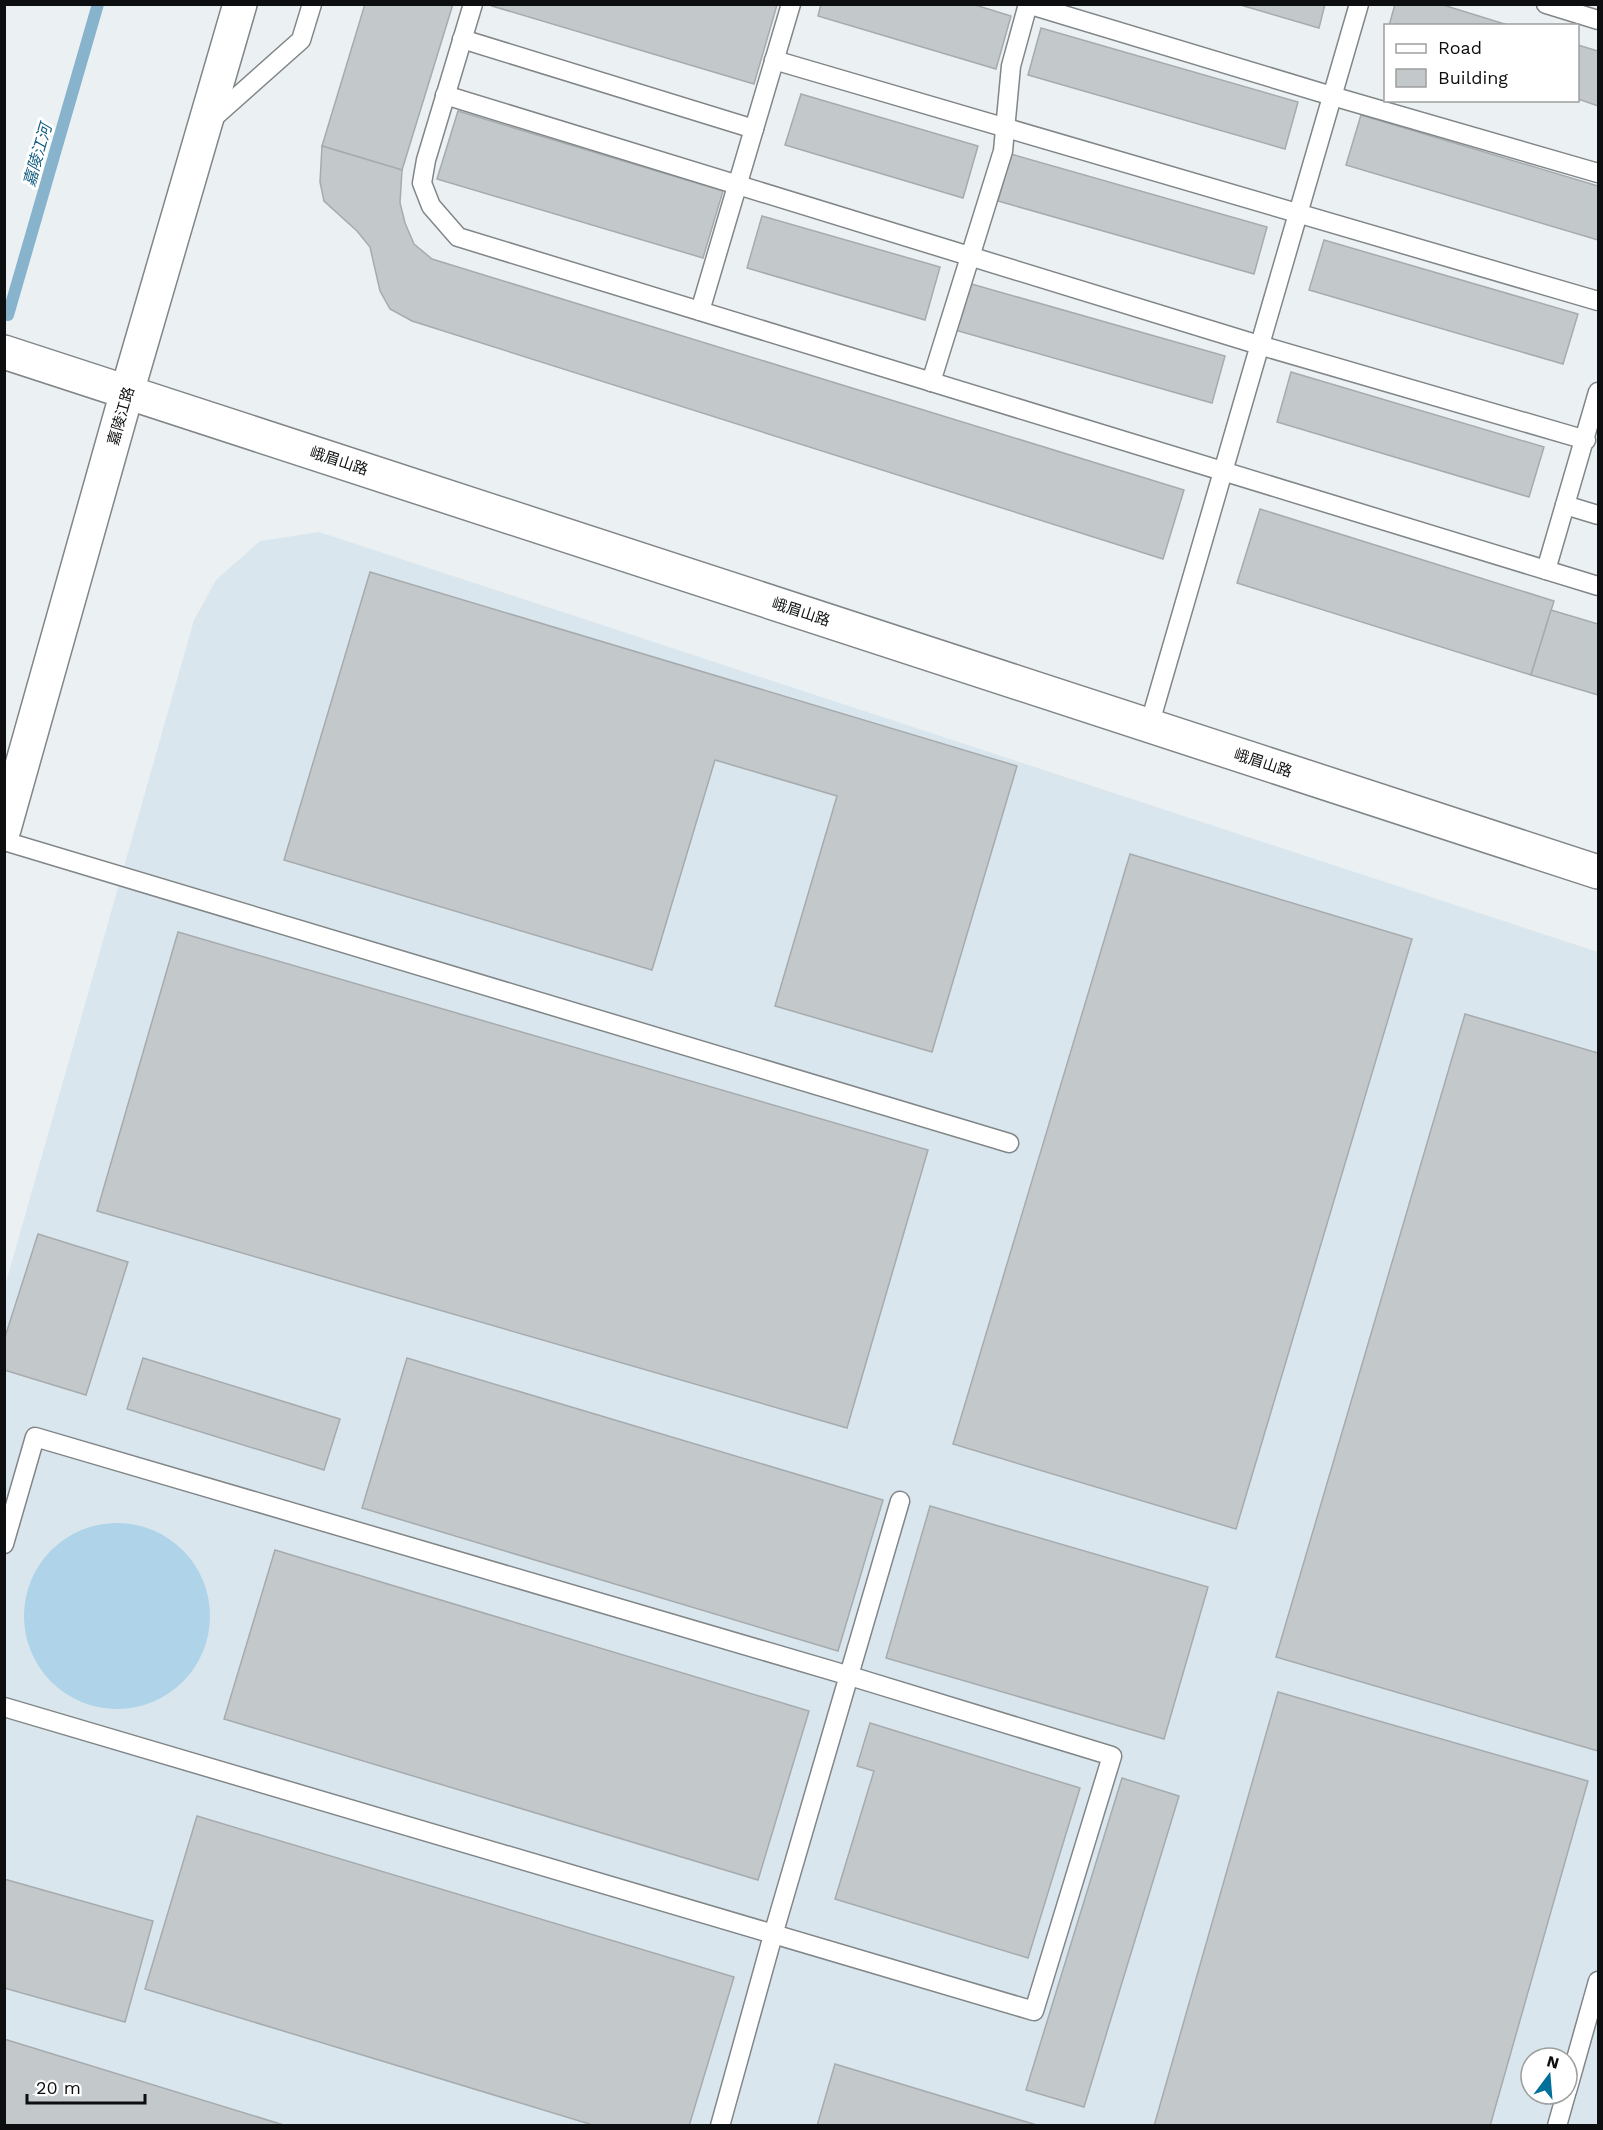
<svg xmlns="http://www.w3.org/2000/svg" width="1603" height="2130" font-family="'Work Sans','Noto Sans SC',sans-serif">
<rect width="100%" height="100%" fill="#ebf0f3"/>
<path fill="#dae6ed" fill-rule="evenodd" d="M319,532l1279,420v1173l-1593,1v-840l189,-666 22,-40 44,-39zM1531,2058h36v36h-36z"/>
<circle fill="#afd3e8" cx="117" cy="1616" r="93"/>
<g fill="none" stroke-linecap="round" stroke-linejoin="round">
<path stroke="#87b3cd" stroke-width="12" d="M8,315l90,-311"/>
</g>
<g fill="#c3c8cb" stroke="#a6abae" stroke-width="1.5">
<path d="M365,4h88l-51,166 -80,-24z"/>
<path d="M493,4h282l2,1 -23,79 -262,-78z"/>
<path d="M821,4h151l39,12 -15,53 -178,-53z"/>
<path d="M1237,4h88l-6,24z"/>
<path d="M1395,4h45l71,22h-122z"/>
<path d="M1041,28l257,74 -13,47 -257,-74z"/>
<path d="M1578,45l20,6v55l-20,-7z"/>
<path d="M801,94l177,52 -15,52 -178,-53z"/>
<path d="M458,111l265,80 -20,67 -266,-79z"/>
<path d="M1361,115l237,71v54l-252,-75z"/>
<path d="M322,146l80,24 -2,33 5,20 9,21 18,15 752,231 -21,69 -751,-238 -22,-12 -10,-18 -10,-44 -13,-16 -33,-30 -4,-19z"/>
<path d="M1011,154l256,73 -13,47 -256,-73z"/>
<path d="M762,216l178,51 -15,53 -178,-52z"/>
<path d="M1324,240l254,74 -15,50 -254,-74z"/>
<path d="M968,283l257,73 -13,47 -257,-73z"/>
<path d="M1291,372l253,75 -15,50 -252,-75z"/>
<path d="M1260,509l294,92 -23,74 -294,-92z"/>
<path d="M370,572l647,194 -85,286 -157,-46 62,-210 -122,-36 -63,210 -368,-110z"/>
<path d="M1551,610l47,14v71l-67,-20z"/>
<path d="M1130,854l282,85 -176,590 -283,-85z"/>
<path d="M178,932l750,218 -81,278 -750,-217z"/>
<path d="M1465,1014l133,39v698l-322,-94z"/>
<path d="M38,1234l90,28 -42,133 -82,-25v-30z"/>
<path d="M143,1358l197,61 -16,51 -197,-61z"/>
<path d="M407,1358l476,142 -45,151 -476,-143z"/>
<path d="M930,1506l278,81 -44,152 -278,-81z"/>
<path d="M275,1550l534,161 -51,169 -534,-161z"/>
<path d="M1278,1692l310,89 -98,345h-336z"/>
<path d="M870,1723l210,65 -52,170 -193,-59 39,-128 -17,-5z"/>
<path d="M1122,1778l57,18 -95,311 -58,-17z"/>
<path d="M197,1816l537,161 -45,149h-93l-451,-137z"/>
<path d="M4,1879l149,42 -28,101 -121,-34z"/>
<path d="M4,2039l283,87h-283z"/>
<path d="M835,2064l205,62h-223z"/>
</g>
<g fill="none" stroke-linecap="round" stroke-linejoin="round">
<g stroke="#818688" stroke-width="21">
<g id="lane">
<path d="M473,4l-47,156 -4,23 9,23 27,31 1140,349"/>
<path d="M1027,4l305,92 266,77"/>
<path d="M1546,4l52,16"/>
<path d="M462,39l292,90"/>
<path d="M774,60l824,241"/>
<path d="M445,95l814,250 327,95"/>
<path d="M211,120l90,-80 11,-36"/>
<path d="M700,311l91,-307"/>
<path d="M931,382l72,-231 8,-85 17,-62"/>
<path d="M1565,505l33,10"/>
<path d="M1546,570l52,-178"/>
<path d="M1149,726l210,-722"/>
<path d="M4,841l1005,302"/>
<path d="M4,1544l31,-107 815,239 262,80 -78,255 -1030,-304"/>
<path d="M1567,2091l31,-110"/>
<path d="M720,2126l53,-191 127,-434"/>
<path d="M1557,2126l9,-32"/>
</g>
</g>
<g stroke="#818688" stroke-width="36">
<g id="secondary">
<path d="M4,352l1594,520"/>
<path d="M4,829l123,-437 113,-388"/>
</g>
</g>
<use href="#lane" stroke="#fff" stroke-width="18"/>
<use href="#secondary" stroke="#fff" stroke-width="33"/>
</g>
<g text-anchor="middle" stroke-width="6" stroke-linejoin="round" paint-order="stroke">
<g font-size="15" fill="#0c0e0f" stroke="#fff">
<text transform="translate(121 416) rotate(-74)" y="5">嘉陵江路</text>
<text transform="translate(339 461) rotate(18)" y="5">峨眉山路</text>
<text transform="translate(801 612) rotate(18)" y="5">峨眉山路</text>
<text transform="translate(1263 763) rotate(18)" y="5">峨眉山路</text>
</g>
<g font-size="16" font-style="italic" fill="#115f82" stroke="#fff">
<text transform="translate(37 155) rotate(-74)" y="6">嘉陵江河</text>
</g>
</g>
<rect width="1603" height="2130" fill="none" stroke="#0c0e0f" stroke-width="12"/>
<rect x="1384" y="24" width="195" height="78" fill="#ffffff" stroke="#9e9f9f" stroke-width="1.5"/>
<rect x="1396" y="44" width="30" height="9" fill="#ffffff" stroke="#9e9f9f" stroke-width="1.5"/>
<text x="1438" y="54" font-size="18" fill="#0c0e0f">Road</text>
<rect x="1396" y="69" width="30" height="18" fill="#c3c8cb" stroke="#9e9f9f" stroke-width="1.5"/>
<text x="1438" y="84" font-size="18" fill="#0c0e0f">Building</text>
<g transform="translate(1549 2076) rotate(16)"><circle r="28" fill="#ffffff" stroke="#9e9f9f" stroke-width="1.5"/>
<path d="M0-4.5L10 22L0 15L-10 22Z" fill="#01719c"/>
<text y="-9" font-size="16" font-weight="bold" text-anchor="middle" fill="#0c0e0f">N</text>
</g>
<path d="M27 2094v9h118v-9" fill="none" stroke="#0c0e0f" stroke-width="3"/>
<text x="36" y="2094" font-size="18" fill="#0c0e0f" stroke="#ffffff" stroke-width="4.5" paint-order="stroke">20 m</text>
</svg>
